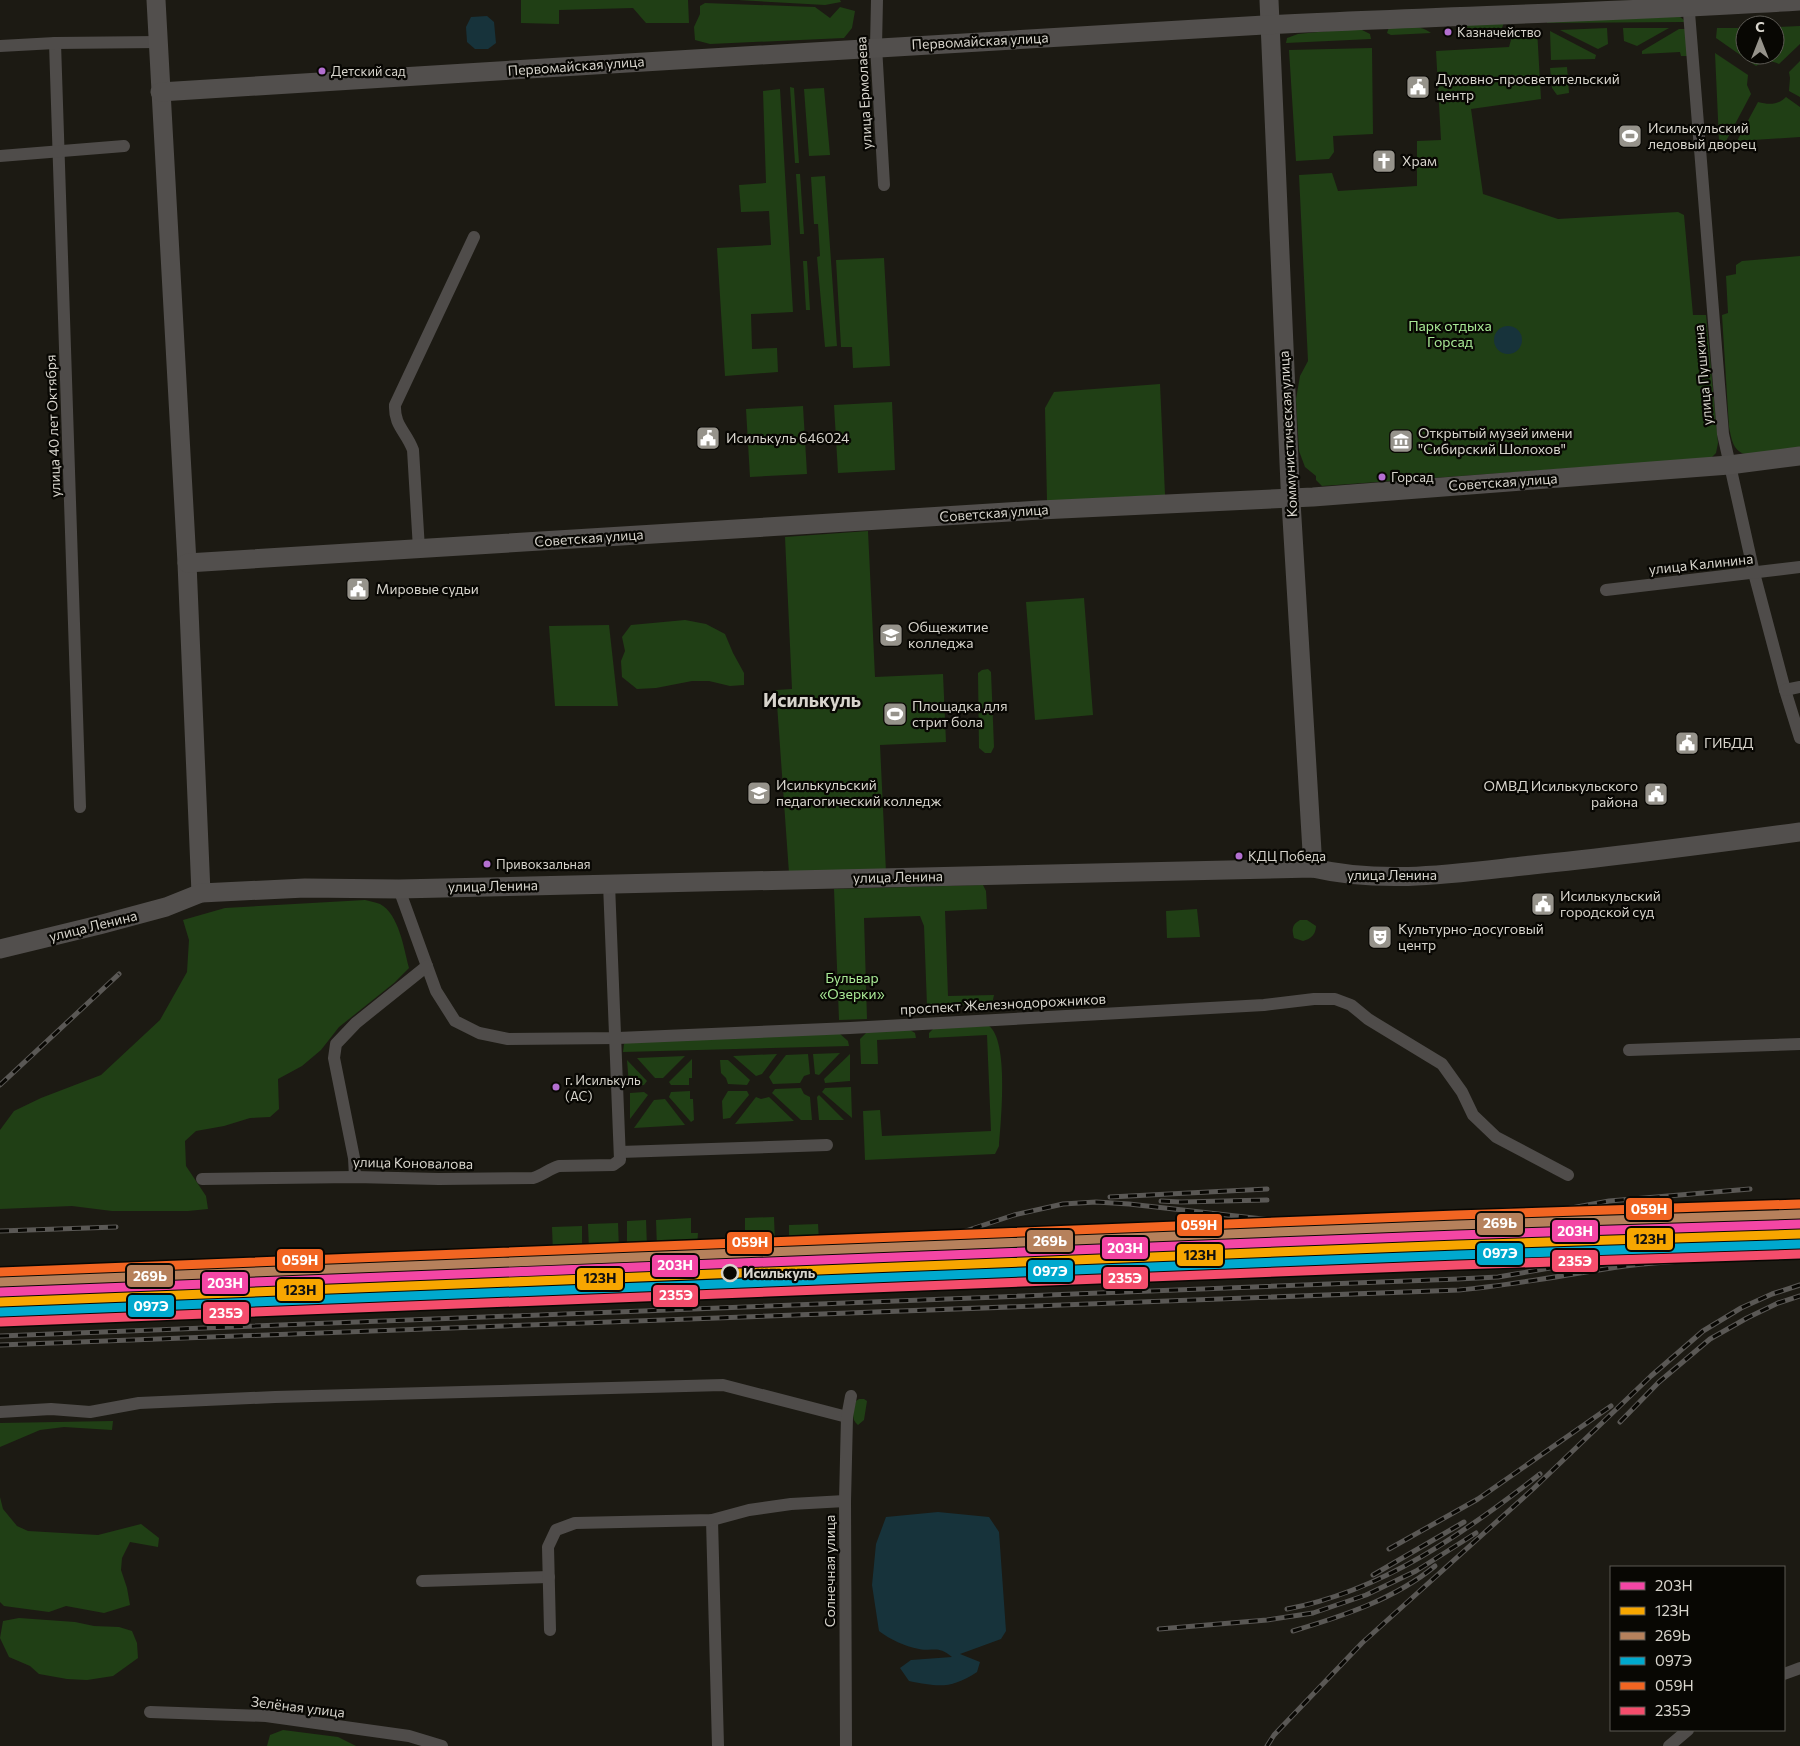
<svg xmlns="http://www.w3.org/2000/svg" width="1800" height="1746" font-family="Commissioner,sans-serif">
<rect width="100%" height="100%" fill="#1c1a13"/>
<g fill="#203f15">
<path d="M521,0h167l1,23h-43l-13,-15 -74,2v14l-38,-1z"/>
<path d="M738,0h102l1,2 -16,3z"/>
<path d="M705,3l110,4 15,11 10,-11 15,4 -3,17 -8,10 -134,6 -15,-4 -1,-13 6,-13v-8z"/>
<path d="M1675,13l9,7v2l-137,1v-4z"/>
<path d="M1505,20l-3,8 -47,2 8,-6z"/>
<path d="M1800,26v18l-21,20c-9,-4 -14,-4 -23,2l-40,-28 1,-10h28v27h30v-28z"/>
<path d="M1389,27c14,0 31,-3 42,6l-40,2 -4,-2z"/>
<path d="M1358,28l12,6 1,5 -85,4 1,-5 11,-4z"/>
<path d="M1607,28l1,16 -10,5 -38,-19z"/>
<path d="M1623,28h46l-32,18 -13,-5z"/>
<path d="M1514,29h23l4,70 -70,10 12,85 75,25 120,-7 6,3 9,100h13l12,128 -2,10 -5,5 -389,28 -6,-6v-4l-11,-9 -6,-16 -3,-52 4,-23 8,-15 -9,-186 33,-2 6,18 79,-5v-45l24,-1 -5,-89 73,-4z"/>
<path d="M1679,29h7l2,27h-7l-1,-4 -38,2v-3z"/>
<path d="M1550,31l46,24 -1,4 -44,1z"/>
<path d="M1372,48l1,86 -40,2 1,16 -5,7 -33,2 -7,-111z"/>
<path d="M1715,53l33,22 -1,10 4,9 -25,47h-7z"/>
<path d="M1800,61v36l-11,-6 1,-13 -1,-6z"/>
<path d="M1567,67l2,26 -12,2 -5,-7 -2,-20z"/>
<path d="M790,87l4,1 5,75h-4z"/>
<path d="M824,88l6,67 -21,1 -5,-67z"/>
<path d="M780,89l13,223 -42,2 1,35 25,-1 1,24 -53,4 -8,-128 54,-3 -2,-34 -28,1 -2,-27 27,-2 -3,-92z"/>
<path d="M1786,97l14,10v30l-63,4 21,-39c11,3 20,3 28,-5z"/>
<path d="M796,174h4l4,60h-4z"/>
<path d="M825,176l12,170 -12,1 -8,-90 3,-1 -2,-32h-4l-3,-47z"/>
<path d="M1800,256v192c-12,2 -51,11 -60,4 -8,-5 -9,-16 -11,-25l-7,-112 6,-2 -2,-37 10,-2v-9l6,-4z"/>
<path d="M884,258l6,108 -37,2 -1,-21h-11l-5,-87z"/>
<path d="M803,261h4l3,49h-4z"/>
<path d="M1160,384l5,111 -118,6 -2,-93 9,-16z"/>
<path d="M892,402l3,68 -57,3 -4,-68z"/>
<path d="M803,406l4,68 -57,3 -4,-68z"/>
<path d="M868,531l7,146 68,-3 3,68 -66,3 6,127 -97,1 -13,-183 16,-1 -7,-152z"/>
<path d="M1084,598l9,117 -58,5 -9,-118z"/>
<path d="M685,620l21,4 19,10 8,19 11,20v12l-14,1 -21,-5h-17l-36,7 -19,1 -15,-12 -1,-16 4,-10 -3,-14 9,-12z"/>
<path d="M609,625l9,81h-63l-6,-80z"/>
<path d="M988,669l3,3 3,75 -3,6h-6l-6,-5 -1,-75 4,-3z"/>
<path d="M983,885l3,6 1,18 -42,2 3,85 46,-1 -2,9 -65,2 -3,-80 -4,-10 -56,2 3,101 -28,1 -5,-131z"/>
<path d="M365,900c4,1 10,2 15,4 19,10 24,45 29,64l-15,15 -55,44 -18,23 -19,16 -24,13 1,30 -9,8 -20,1 -26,8 -28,5 -11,10 1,25 20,30 2,13 -20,2h-76l-40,-5 -72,3v-79l14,-19 27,-13 60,-23 59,-55 27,-48 2,-32 -6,-20 42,-12z"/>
<path d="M1197,909l3,28 -33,1 -1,-27z"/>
<path d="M1300,920h7l9,6c0,8 -5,13 -13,15l-9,-3c-2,-8 -3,-13 6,-18z"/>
<path d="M989,1026c20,15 12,95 10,120l-4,8 -130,6 -2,-49 17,-1 2,26 109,-5 -4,-96 -58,3v-5l5,-5z"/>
<path d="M910,1030l5,3 1,5 -39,2 1,24h-17l-1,-25 7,-7z"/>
<path d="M839,1033l9,8 1,5 -226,6 1,-8 5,-4z"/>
<path d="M840,1053l-21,22 -4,-1 -2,-20z"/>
<path d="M777,1054l-15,20 -6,2 -23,-20z"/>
<path d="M808,1054l2,20 -6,2 -4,7 -27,1 -4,-7 17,-22z"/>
<path d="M850,1054v27l-25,2 -1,-4z"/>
<path d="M685,1056l-22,22h-8l-18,-20z"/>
<path d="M692,1059v19h-3v7h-18l-2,-3z"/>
<path d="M627,1060l20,21 -3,4h-15z"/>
<path d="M720,1060h8l22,20 -3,5 -19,-1 -2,-6 -5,-5z"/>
<path d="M851,1087l1,31 -30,-26 3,-4z"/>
<path d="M801,1088l3,6 6,3 2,23h-11l-29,-27 3,-4z"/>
<path d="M690,1091v8h3l1,21 -3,2 -22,-25 2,-5z"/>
<path d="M728,1091h19l2,4 -19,23 -7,1 -1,-18z"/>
<path d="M644,1092l4,3 -18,24v-26z"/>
<path d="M819,1095l25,25h-25l-2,-23z"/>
<path d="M756,1097l5,2 8,-2 25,24 -59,3z"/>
<path d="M665,1099l20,26 -51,3 20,-28z"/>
<path d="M774,1217l1,26 -30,1v-26z"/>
<path d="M691,1218v15h7l-1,14 -40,2 -1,-29z"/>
<path d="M646,1220l1,27h-20v-26z"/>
<path d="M618,1223l1,26 -30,1 -1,-26z"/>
<path d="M818,1224l1,17 -30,1v-17z"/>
<path d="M582,1226v26l-29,1 -1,-26z"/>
<path d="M859,1399h5l3,2 -3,19 -6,5c-8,-6 -4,-15 -2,-24z"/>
<path d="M113,1421l-1,9 -48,-3 -24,3 -40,17v-24z"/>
<path d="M0,1497l3,12 14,17 11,5 70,4 43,-11 18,14 -1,9 -28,-5 -8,16 -1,12 6,18 3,17 -26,8 -38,-7 -17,6 -45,-6 -4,-4z"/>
<path d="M19,1618l56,4 19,4 25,1 13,4 5,12 1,15 -25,18 -26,4 -20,-1 -28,-5 -9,-8 -21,-9 -9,-19 3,-17z"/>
<path d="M283,1730l55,7 18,9h-89l3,-11z"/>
</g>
<g fill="#17333b">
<path d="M487,16l7,6 2,21 -8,6h-13l-8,-7 -1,-15 5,-10z"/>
<circle cx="1508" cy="340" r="14"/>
<path d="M938,1512l51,5 10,15 7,99 -5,8 -41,15 20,8 -3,10c-26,17 -38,15 -68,9l-9,-13 11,-8 41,-3c-15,-12 -17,-5 -33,-8 -15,-3 -28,-9 -40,-18l-7,-46 4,-41 10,-27z"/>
</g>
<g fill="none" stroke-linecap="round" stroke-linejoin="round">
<g stroke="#4f4c4a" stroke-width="12">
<path d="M877,0l-1,46 8,139"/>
<path d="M1688,0l35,434 31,139 31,117 15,48"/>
<path d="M55,43l25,764"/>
<path d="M0,46l55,-3 104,-1"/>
<path d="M0,156l124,-10"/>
<path d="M419,549l-6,-99c-7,-19 -19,-24 -18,-45l79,-168"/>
<path d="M1606,590l194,-23"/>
<path d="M1785,690l15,-3"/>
<path d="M399,889l37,102 19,30 24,12 29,6 110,-1 232,-10 414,-23 50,-6h21l16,6 17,14 74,45 20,28 11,23 23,22 72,38"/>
<path d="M1629,1050l171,-6"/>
<path d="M620,1152l207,-7"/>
<path d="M355,1177l-1,-19 -20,-100 2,-14 20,-21 71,-57"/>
<path d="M202,1179l153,-2 84,2 94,-1c10,-3 16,-9 26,-12l54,-1 7,-5 -11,-276"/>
<path d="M0,1412l51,-3 39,3 49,-9 136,-6 448,-12 124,32"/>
<path d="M712,1520l6,226"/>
<path d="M422,1581l127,-4"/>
<path d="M550,1630l-2,-83 8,-17 19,-7 137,-3 37,-10 42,-6 54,-3"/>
<path d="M1784,1674l16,-6"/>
<path d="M150,1712l116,4 143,20 33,10"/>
<path d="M846,1746l-1,-245 2,-84 4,-21"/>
<path d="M1669,1746l19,-16"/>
</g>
<g stroke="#524f4d" stroke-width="19">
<path d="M156,0l31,563 14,330"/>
<path d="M1269,0l21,485 23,383"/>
<path d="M160,92c368,-22 736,-48 1104,-67 179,-9 357,-13 536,-24"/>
<path d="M187,563l853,-53 273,-13 416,-32 71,-9"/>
<path d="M0,949l99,-24 67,-18 35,-14 104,-5 94,1 914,-21c73,17 145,5 219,-3 89,-9 179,-21 268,-33"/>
</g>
<g stroke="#5a5855" stroke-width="5">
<g id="rail">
<path d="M0,1085l119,-111"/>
<path d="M1110,1197l157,-8"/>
<path d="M1161,1201l20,1 86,-2"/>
<path d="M1333,1217l179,-7"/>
<path d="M1551,1225l249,-13"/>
<path d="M0,1231l116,-4"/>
<path d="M851,1259l69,-13 94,-31 49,-11 33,-2 33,2 151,17 58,3 124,-2 88,-10 59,-11 141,-12"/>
<path d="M1457,1262l85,-2 49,-5 51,-10"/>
<path d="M0,1274l343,-17"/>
<path d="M0,1301l1800,-68"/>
<path d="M0,1336l1458,-57 40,-2 58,-10"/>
<path d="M0,1345l1459,-55c56,-5 110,-16 166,-24 58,-7 117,-7 175,-9"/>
<path d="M1620,1422l39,-40 51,-43 37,-21 31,-15 22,-7"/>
<path d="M1389,1549l89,-50 133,-93"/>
<path d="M1373,1575l91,-53"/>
<path d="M1287,1609c96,-18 177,-76 253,-135"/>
<path d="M1159,1629l108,-9 46,-7 53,-18 50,-24 60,-38"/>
<path d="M1293,1631c50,-15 102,-32 142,-65"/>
<path d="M1267,1746l7,-11 88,-92 171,-154 118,-113 52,-45 38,-23 31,-14 28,-9"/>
</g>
</g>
<use href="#rail" stroke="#080703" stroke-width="3" stroke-dasharray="9" stroke-linecap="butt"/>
<g stroke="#080703" stroke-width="12">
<path id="rail-1" d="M0,1292l1457,-57 343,-11"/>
</g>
<g stroke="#080703" stroke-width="12">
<path id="rail-2" d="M0,1302l1457,-57 343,-11"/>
</g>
<g stroke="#080703" stroke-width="12">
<path id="rail-3" d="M0,1282l1457,-57 343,-11"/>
</g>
<g stroke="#080703" stroke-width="12">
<path id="rail-4" d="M1,1312l1457,-57 342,-11"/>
</g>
<g stroke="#080703" stroke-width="12">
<path id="rail-5" d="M0,1272l1456,-57 343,-11"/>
</g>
<g stroke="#080703" stroke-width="12">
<path id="rail-6" d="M1,1322l1457,-57 342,-11"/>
</g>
<use href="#rail-1" stroke="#f346a5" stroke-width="9"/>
<use href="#rail-2" stroke="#f7a600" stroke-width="9"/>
<use href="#rail-3" stroke="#b6815c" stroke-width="9"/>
<use href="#rail-4" stroke="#00a9ce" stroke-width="9"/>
<use href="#rail-5" stroke="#f26522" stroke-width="9"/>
<use href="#rail-6" stroke="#f44d6c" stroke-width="9"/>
</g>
<defs>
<g id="civic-square" transform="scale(1.25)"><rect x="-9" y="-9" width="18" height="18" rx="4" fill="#96938b" stroke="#080703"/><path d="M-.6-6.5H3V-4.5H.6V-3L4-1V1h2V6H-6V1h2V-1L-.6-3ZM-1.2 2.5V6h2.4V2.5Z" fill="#fff"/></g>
<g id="stadium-square" transform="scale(1.25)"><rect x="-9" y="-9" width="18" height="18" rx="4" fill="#96938b" stroke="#080703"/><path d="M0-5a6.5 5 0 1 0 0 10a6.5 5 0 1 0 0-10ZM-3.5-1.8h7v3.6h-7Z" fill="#fff"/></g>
<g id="church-square" transform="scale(1.25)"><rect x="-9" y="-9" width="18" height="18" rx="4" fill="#96938b" stroke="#080703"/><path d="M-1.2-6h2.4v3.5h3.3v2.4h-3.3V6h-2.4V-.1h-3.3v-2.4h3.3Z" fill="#fff"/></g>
<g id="museum-square" transform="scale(1.25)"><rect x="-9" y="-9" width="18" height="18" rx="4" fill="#96938b" stroke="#080703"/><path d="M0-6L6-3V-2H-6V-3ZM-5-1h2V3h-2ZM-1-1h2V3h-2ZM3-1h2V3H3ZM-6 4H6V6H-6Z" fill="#fff"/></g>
<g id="university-square" transform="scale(1.25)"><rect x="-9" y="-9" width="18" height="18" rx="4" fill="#96938b" stroke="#080703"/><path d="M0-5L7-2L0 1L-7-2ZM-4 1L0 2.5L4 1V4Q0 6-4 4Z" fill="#fff"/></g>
<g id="theatre-square" transform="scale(1.25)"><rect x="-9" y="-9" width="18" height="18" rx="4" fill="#96938b" stroke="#080703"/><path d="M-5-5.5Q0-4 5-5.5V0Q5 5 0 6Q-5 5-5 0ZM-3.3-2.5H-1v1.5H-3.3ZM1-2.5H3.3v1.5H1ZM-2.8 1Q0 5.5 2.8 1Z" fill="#fff"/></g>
</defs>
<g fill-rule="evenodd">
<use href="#civic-square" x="1418" y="87"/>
<use href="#stadium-square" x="1630" y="136"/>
<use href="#church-square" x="1384" y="161"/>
<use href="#civic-square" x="708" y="438"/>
<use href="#museum-square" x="1401" y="441"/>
<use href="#civic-square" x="358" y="589"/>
<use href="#university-square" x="891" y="635"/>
<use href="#stadium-square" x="895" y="714"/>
<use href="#civic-square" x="1687" y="743"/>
<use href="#university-square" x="759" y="793"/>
<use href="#civic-square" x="1656" y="794"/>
<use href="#civic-square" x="1543" y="904"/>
<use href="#theatre-square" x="1380" y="937"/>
</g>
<g fill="#b36fd0" stroke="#080703" stroke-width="2">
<circle cx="1448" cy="32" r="4.5"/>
<circle cx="322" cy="71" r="4.5"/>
<circle cx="1382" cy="477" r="4.5"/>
<circle cx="1239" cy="856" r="4.5"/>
<circle cx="487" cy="864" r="4.5"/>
<circle cx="556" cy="1087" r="4.5"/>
</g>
<circle fill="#080703" stroke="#d7d4cc" stroke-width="2.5" cx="730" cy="1273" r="8"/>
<g text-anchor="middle" stroke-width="4.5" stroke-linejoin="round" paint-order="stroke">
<g font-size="13" fill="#d7d4cc" stroke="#080703" text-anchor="start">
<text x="1457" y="37">Казначейство</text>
<text x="331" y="76">Детский сад</text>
<text x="1391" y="482">Горсад</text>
<text x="1248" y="861">КДЦ Победа</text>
<text x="496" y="869">Привокзальная</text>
<text x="565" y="1085">г. Исилькуль<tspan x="565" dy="16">(АС)</tspan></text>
</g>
<g font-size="14" fill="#d7d4cc" stroke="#080703">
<text transform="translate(980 41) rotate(-3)" y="5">Первомайская улица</text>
<text transform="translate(576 66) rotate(-4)" y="5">Первомайская улица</text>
<text transform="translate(864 93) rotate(-93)" y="5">улица Ермолаева</text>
<text transform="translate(1703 375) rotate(-95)" y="5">улица Пушкина</text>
<text transform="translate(53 426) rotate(-92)" y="5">улица 40 лет Октября</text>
<text transform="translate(1288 434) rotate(-93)" y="5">Коммунистическая улица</text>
<text transform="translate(1503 482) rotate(-4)" y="5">Советская улица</text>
<text transform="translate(994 513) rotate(-4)" y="5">Советская улица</text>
<text transform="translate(589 538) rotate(-4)" y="5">Советская улица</text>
<text transform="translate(1701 564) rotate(-6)" y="5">улица Калинина</text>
<text x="1392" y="880">улица Ленина</text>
<text transform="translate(898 877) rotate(-1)" y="5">улица Ленина</text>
<text transform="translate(493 886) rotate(-1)" y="5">улица Ленина</text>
<text transform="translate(93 926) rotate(-14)" y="5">улица Ленина</text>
<text transform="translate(1003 1004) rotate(-3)" y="5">проспект Железнодорожников</text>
<text transform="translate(413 1163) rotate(1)" y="5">улица Коновалова</text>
<text transform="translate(830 1571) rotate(-90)" y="5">Солнечная улица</text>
<text transform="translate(298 1707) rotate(7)" y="5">Зелёная улица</text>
</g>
<g font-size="14" fill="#d7d4cc" stroke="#080703" text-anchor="start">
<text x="1436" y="84">Духовно-просветительский<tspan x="1436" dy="16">центр</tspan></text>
<text x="1648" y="133">Исилькульский<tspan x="1648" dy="16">ледовый дворец</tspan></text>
<text x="1402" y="166">Храм</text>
<text x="1418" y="438">Открытый музей имени<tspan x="1418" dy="16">"Сибирский Шолохов"</tspan></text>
<text x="726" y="443">Исилькуль 646024</text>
<text x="376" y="594">Мировые судьи</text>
<text x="908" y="632">Общежитие<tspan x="908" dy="16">колледжа</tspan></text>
<text x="912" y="711">Площадка для<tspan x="912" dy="16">стрит бола</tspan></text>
<text x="1704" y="748">ГИБДД</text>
<text x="776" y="790">Исилькульский<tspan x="776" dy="16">педагогический колледж</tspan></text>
<text x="1638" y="791" text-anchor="end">ОМВД Исилькульского<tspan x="1638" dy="16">района</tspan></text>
<text x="1560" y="901">Исилькульский<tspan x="1560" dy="16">городской суд</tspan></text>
<text x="1398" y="934">Культурно-досуговый<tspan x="1398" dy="16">центр</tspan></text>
</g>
<g font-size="14" fill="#a9ea96" stroke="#080703">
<text x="1450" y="331">Парк отдыха<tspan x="1450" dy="16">Горсад</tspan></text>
<text x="852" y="983">Бульвар<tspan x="852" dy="16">«Озерки»</tspan></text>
</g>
<g font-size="14" font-weight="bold" fill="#d7d4cc" stroke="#080703" text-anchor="start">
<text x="743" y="1278">Исилькуль</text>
</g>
<g font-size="19" font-weight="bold" fill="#d7d4cc" stroke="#080703">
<text x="812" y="707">Исилькуль</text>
</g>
</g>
<g stroke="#080703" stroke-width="2">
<rect x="1625" y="1197" width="48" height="24" rx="5" fill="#f26522"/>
<rect x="1476" y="1212" width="48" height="24" rx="5" fill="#b6815c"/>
<rect x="1176" y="1213" width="47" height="24" rx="5" fill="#f26522"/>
<rect x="1551" y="1219" width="48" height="24" rx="5" fill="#f346a5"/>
<rect x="1626" y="1227" width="48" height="24" rx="5" fill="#f7a600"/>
<rect x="1026" y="1229" width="48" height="24" rx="5" fill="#b6815c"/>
<rect x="726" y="1231" width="47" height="24" rx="5" fill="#f26522"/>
<rect x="1101" y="1236" width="48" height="24" rx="5" fill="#f346a5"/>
<rect x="1476" y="1242" width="48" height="24" rx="5" fill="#00a9ce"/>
<rect x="1176" y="1243" width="48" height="24" rx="5" fill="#f7a600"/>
<rect x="276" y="1248" width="48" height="24" rx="5" fill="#f26522"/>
<rect x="1551" y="1249" width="48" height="24" rx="5" fill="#f44d6c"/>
<rect x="651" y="1254" width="48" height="24" rx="5" fill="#f346a5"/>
<rect x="1027" y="1259" width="47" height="24" rx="5" fill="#00a9ce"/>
<rect x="126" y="1264" width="48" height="24" rx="5" fill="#b6815c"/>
<rect x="1102" y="1266" width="47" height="24" rx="5" fill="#f44d6c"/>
<rect x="576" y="1267" width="48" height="24" rx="5" fill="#f7a600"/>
<rect x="201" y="1271" width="48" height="24" rx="5" fill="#f346a5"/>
<rect x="276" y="1278" width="48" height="24" rx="5" fill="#f7a600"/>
<rect x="652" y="1284" width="47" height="24" rx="5" fill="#f44d6c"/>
<rect x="127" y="1294" width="48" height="24" rx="5" fill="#00a9ce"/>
<rect x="202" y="1301" width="48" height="24" rx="5" fill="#f44d6c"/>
</g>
<g font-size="14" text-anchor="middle" font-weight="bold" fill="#fff">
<text x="1649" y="1214">059Н</text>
<text x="1500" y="1228">269Ь</text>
<text x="1199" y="1230">059Н</text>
<text x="1575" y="1236">203Н</text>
<text x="1050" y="1246">269Ь</text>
<text x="750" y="1247">059Н</text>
<text x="1125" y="1253">203Н</text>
<text x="1500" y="1258">097Э</text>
<text x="300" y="1265">059Н</text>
<text x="1575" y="1266">235Э</text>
<text x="675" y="1270">203Н</text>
<text x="1050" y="1276">097Э</text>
<text x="150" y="1281">269Ь</text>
<text x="1125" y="1283">235Э</text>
<text x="225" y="1288">203Н</text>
<text x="676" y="1300">235Э</text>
<text x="151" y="1311">097Э</text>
<text x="226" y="1318">235Э</text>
</g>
<g font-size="14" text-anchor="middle" font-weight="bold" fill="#111">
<text x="1650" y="1244">123Н</text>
<text x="1200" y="1260">123Н</text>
<text x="600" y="1283">123Н</text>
<text x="300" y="1295">123Н</text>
</g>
<rect x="1610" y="1566" width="175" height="165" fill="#080703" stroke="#5b5953"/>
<rect x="1620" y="1582" width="25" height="8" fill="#f346a5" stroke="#5b5953"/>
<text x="1655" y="1591" font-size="15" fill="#d7d4cc">203Н</text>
<rect x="1620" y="1607" width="25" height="8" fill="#f7a600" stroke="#5b5953"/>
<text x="1655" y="1616" font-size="15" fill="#d7d4cc">123Н</text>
<rect x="1620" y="1632" width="25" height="8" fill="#b6815c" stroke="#5b5953"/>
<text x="1655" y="1641" font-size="15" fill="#d7d4cc">269Ь</text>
<rect x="1620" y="1657" width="25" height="8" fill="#00a9ce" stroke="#5b5953"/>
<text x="1655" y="1666" font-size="15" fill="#d7d4cc">097Э</text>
<rect x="1620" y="1682" width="25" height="8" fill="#f26522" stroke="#5b5953"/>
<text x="1655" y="1691" font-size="15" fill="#d7d4cc">059Н</text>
<rect x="1620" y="1707" width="25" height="8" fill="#f44d6c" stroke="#5b5953"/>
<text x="1655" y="1716" font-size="15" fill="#d7d4cc">235Э</text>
<g transform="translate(1760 40)"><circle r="24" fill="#080703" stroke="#5b5953"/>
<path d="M0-4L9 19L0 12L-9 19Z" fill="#96938b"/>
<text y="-8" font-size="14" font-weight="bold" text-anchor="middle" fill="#d7d4cc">С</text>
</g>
</svg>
